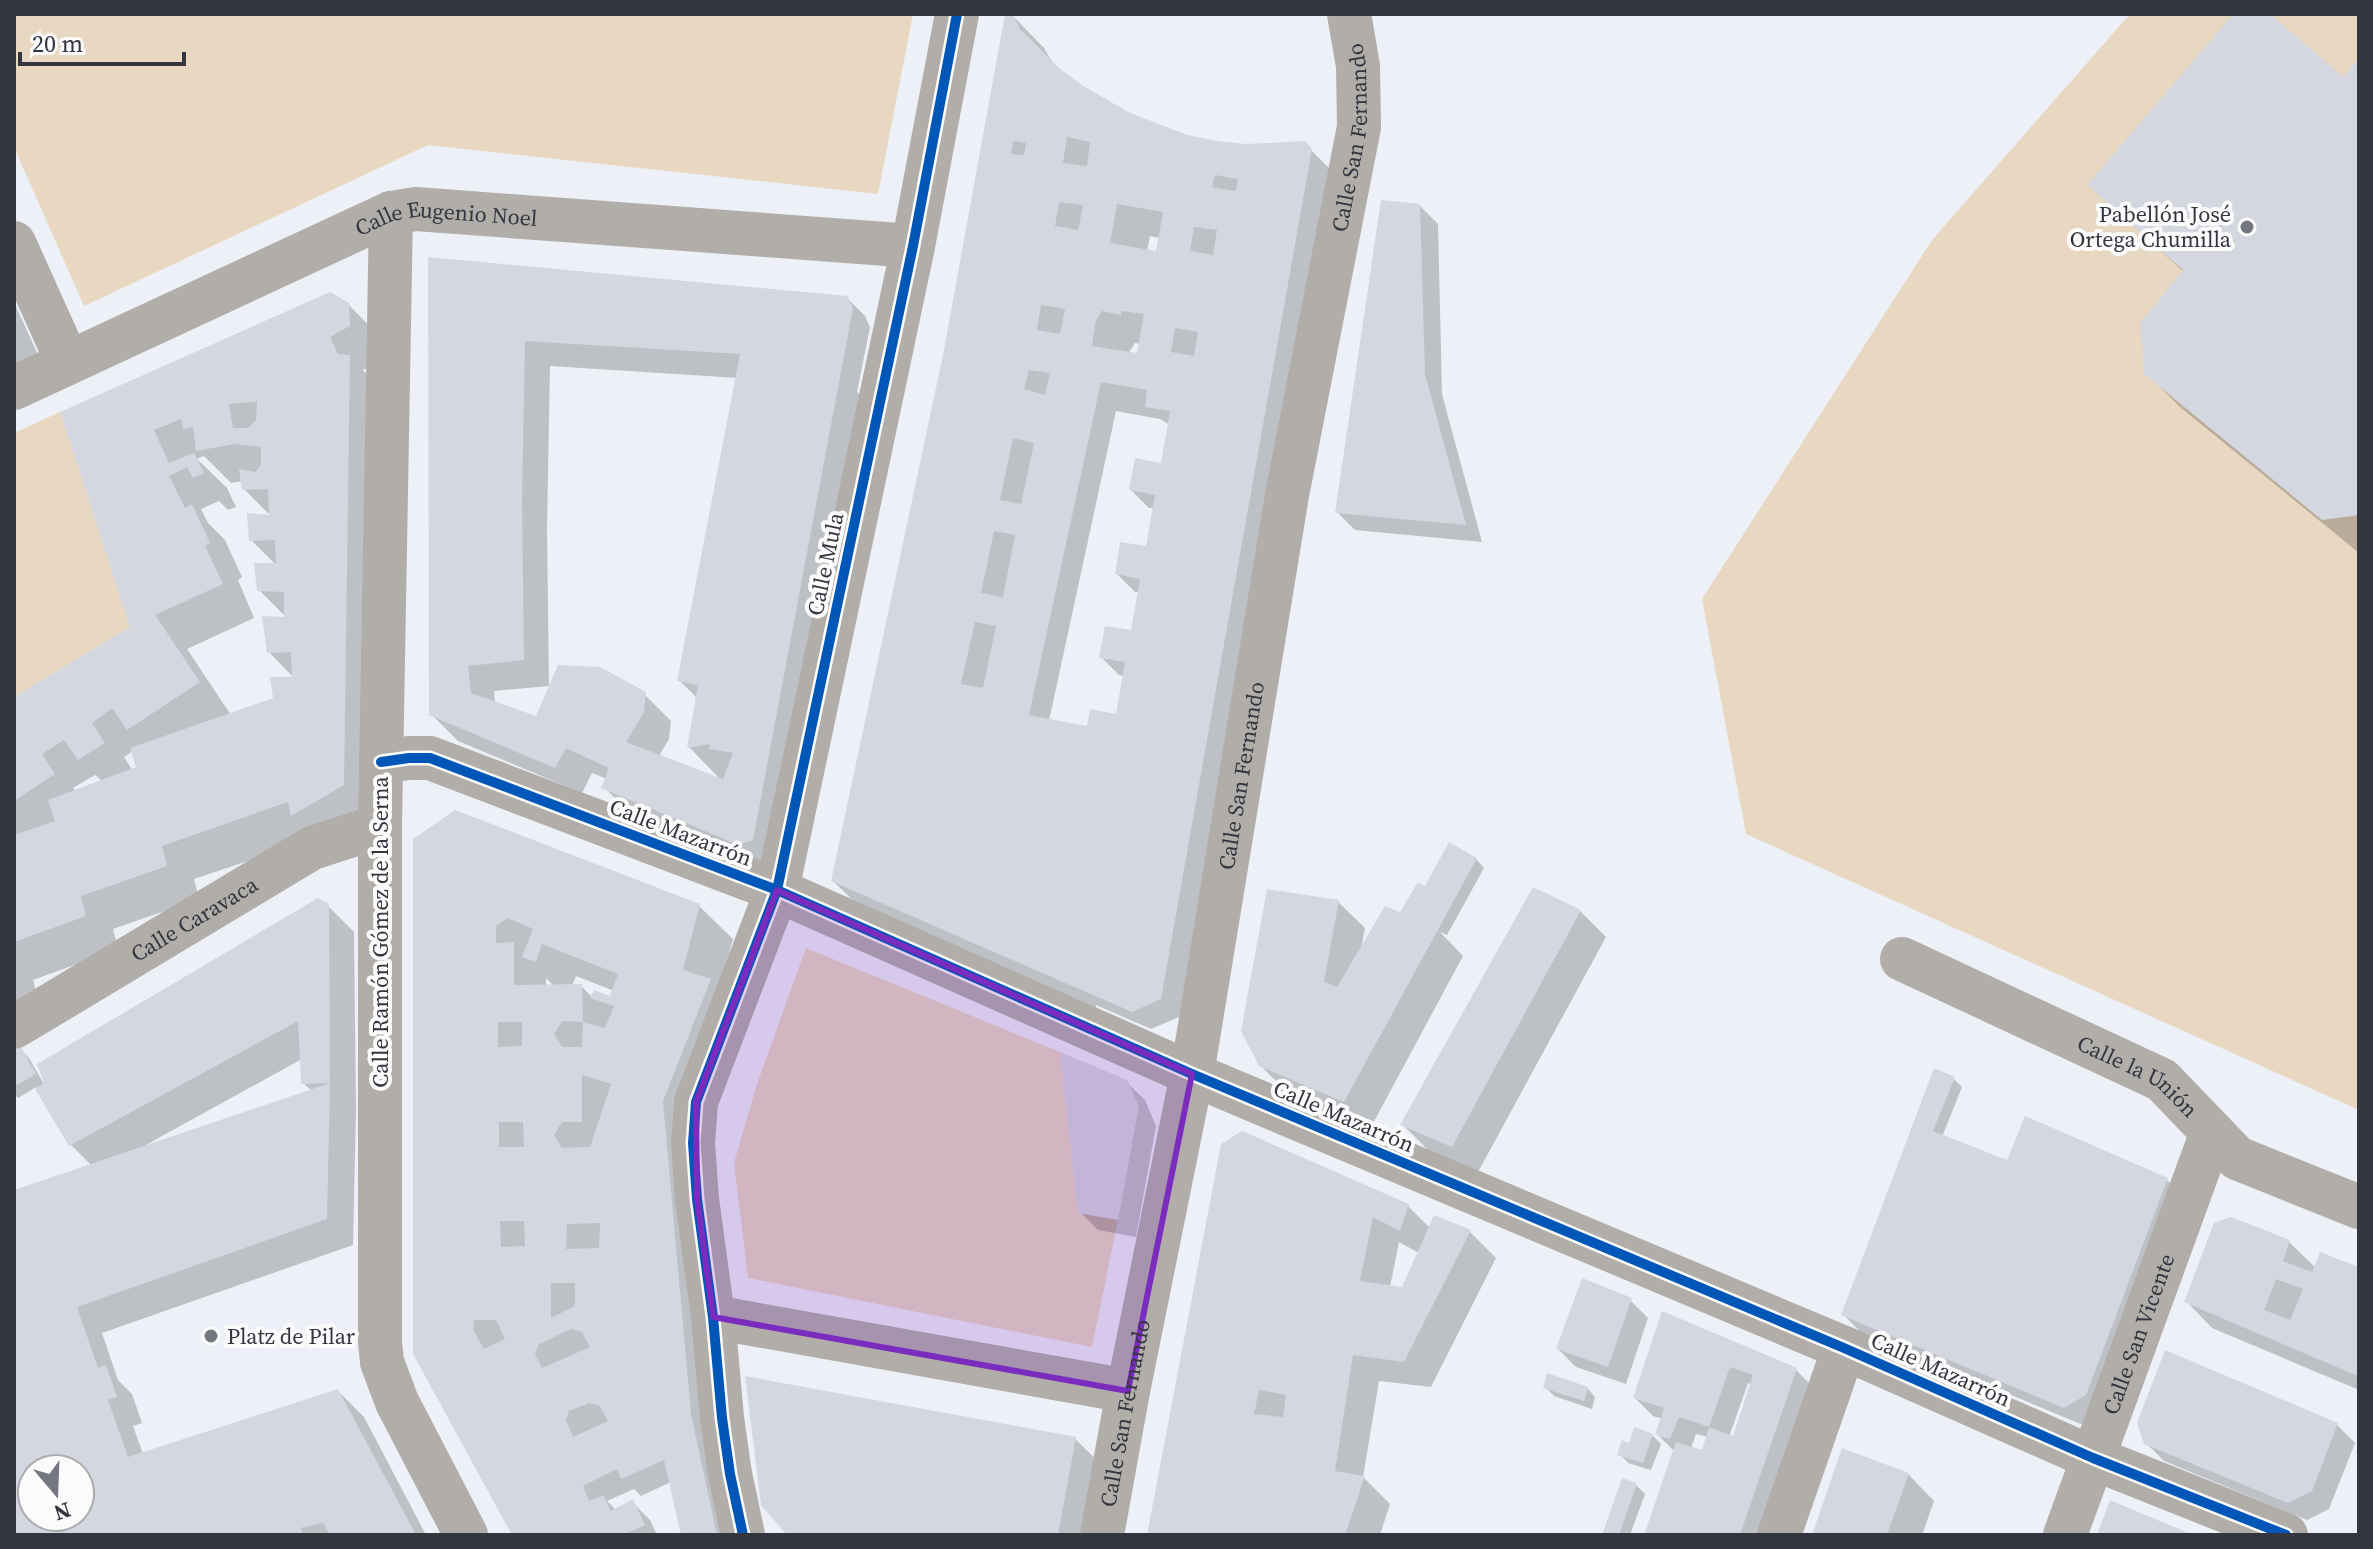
<svg xmlns="http://www.w3.org/2000/svg" width="2373" height="1549" font-family="'Source Serif 4',serif">
<rect width="100%" height="100%" fill="#edf0f7"/>
<g fill="#e8d8c1">
<path d="M14,14h899l-35,180 -450,-49 -344,161 -70,-159z"/>
<path d="M2130,14h229v1096l-613,-276 -44,-235 230,-359z"/>
<path d="M60,412l70,215 -116,70v-264z"/>
<path d="M806,948l254,104 18,160 40,8 -26,127 -344,-69 -14,-115 23,-79z"/>
</g>
<g fill="#0003" fill-rule="evenodd">
<path d="M1011,14l33,34 9,16 26,21 48,29 59,23 60,9 58,-3 41,41 -166,833 -28,12 -55,-24v9l-229,-100 -34,-33 112,-526zM1150,236l10,2 -3,15 -10,-2zM1135,343l6,1 -2,12 -11,-2zM1116,411l44,8 10,6 -7,40 -32,25 18,18h6l-7,40 -31,26 18,18h5l-7,41 -32,24 18,18 6,1 -7,40 -29,12 -40,-7z"/>
<path d="M2236,14h31l77,66 15,-19v492l-179,-146 -34,-34 38,-101 -95,-87z"/>
<path d="M1420,206l18,18 4,170 40,148 -127,-12 -18,-18z"/>
<path d="M430,259l417,39 18,18 5,11 -13,65 15,15 -86,466 -156,-59 -26,-27 3,-8 -15,-6 -10,20 -124,-52 -27,-27zM550,366l188,12 -59,302 18,18 -8,49 32,33 -62,-24 10,-17 2,-18 -27,-27 -107,24 -42,-15 -1,-12 55,-5 -2,-157z"/>
<path d="M14,302l25,55 -25,11z"/>
<path d="M348,304l33,34 2,22 -20,10 20,21 -7,427 -182,61 5,20 -86,30 5,20 -85,31 6,23 -25,8v-311l119,-72 -70,-215zM204,456l27,27 12,-2 1,8 29,29 -22,22 25,25 -17,25 27,27 -17,35 26,27 -20,21 -44,15 -44,-66 67,-31 -16,-38 4,-3 -17,-37 -17,-17 -7,-14 18,-8 9,9 8,-3 -9,-19 -30,-29zM133,751l6,18 -6,2 -9,-14zM95,775l8,7 -27,10 -3,-4z"/>
<path d="M415,840l284,66 34,33 -14,51 -23,145 34,400h-47l-12,-53 -30,14 -7,-7 -27,12 9,9 16,-8 18,18 7,15h-143l-99,-181zM576,976l38,15 -3,7h-18l-12,-12h-9zM546,978l9,9h-9z"/>
<path d="M1476,859l8,9 -37,67 -7,-3 23,24 -92,171 -84,-35 -27,-27 78,-163 27,26 -4,22 64,-61z"/>
<path d="M327,905l27,27 2,178 -3,135 -251,88 16,47 14,14 10,29 -9,3 10,28 195,-63 26,26 62,118h-412v-342l78,-27 -21,-21 -35,-58 -18,11 -4,-4v-40l7,-4 8,8 17,30zM302,1059l1,24 9,8 -168,55zM32,1469h48v48h-48z"/>
<path d="M1580,911l26,26 -128,235 -49,-21 -26,-26z"/>
<path d="M1954,1079l8,8 -20,50 66,26 159,17 26,26 -110,219 -129,-54 -2,4 -83,-34 -26,-27z"/>
<path d="M1126,1082l19,18 11,26 -20,111 -38,-7 -18,-18z"/>
<path d="M1223,1146l185,60 22,22 40,4 26,26 -65,129 -52,-6 -16,96 27,27 -10,31h-230zM1399,1242l20,11 -16,36 -13,-2z"/>
<path d="M2289,1242l27,26 5,-13 38,15v120l-147,-62 -26,-27z"/>
<path d="M1630,1300l18,18 -22,66 -50,-17 -18,-18z"/>
<path d="M1664,1313l132,57 18,18 -51,147h-117l29,-83 -18,-18 6,-15 -10,-3 -18,-18zM1748,1383l4,2 -18,54 -5,-2zM1696,1434l12,3 -5,15 -12,-4z"/>
<path d="M1545,1387l42,1 8,9 -3,12 -38,-13z"/>
<path d="M2337,1425l18,18 -26,66 -22,11 -143,-59 -18,-18z"/>
<path d="M1652,1435l9,9 -10,26 -23,-7 -8,-9 10,-9z"/>
<path d="M1075,1439l27,26 -13,70h-300z"/>
<path d="M1908,1474l26,27 -12,34h-108z"/>
<path d="M1636,1485l9,9 -15,41h-24z"/>
</g>
<g fill="#d4d7df" fill-rule="evenodd">
<path d="M1005,14h8l7,15 39,39 21,16 48,28 59,23 31,6 28,3 59,-3 7,8 -151,850 -29,13 -301,-131 112,-526zM1067,137l23,5 -3,24 -24,-3zM1013,141l13,2 -2,12 -13,-1zM1215,175l23,4 -2,12 -24,-4zM1059,202l24,3 -5,25 -23,-4zM1117,204l46,8 -7,39 -46,-8zM1194,227l23,3 -4,25 -23,-4zM1041,305l24,4 -5,25 -23,-4zM1102,311l19,4v-4l23,3 -7,39 -45,-7 4,-26zM1175,328l23,4 -4,24 -23,-4zM1029,370l21,3 -5,22 -21,-6zM1101,382l46,8 -2,17 25,4 -9,52 -26,-5 -6,32 26,5 -9,51 -26,-4 -5,32 25,5 -9,51 -26,-4 -6,32 26,4 -9,52 -26,-5 -3,17 -58,-11zM1013,438l21,5 -13,61 -21,-4zM994,531l21,4 -12,62 -22,-4zM975,622l21,4 -13,62 -22,-4z"/>
<path d="M2233,14h37l73,63 16,-19v457l-37,5 -178,-146 -4,-51 43,-53 -96,-85z"/>
<path d="M1381,200l39,4 5,170 41,151 -131,-12z"/>
<path d="M428,257l419,39 6,12 -100,532 -14,5 -138,-57 8,-20 -43,-20 -11,20 -126,-53zM525,341l215,13 -63,327 21,4 -11,63 23,-4 -1,5 24,4 -10,26 -97,-37 18,-30 2,-20 -46,-25 -42,-2 -22,51 -65,-23 -3,-27 56,-6 -2,-158z"/>
<path d="M330,292l19,11 1,23 -20,11 8,17 12,1 -6,430 -53,31 -3,-14 -126,44 5,20 -86,30 5,20 -72,26v-107l41,-14 -7,-21 88,-33 -6,-19 143,-50 -3,-21h22l-1,-25 -24,1 -5,-37 22,1v-25l-27,-1 -3,-28h22l-1,-23 -26,1 -2,-28 22,2 -1,-26 -26,1 -3,-21 17,3 5,-8v-17l-26,-3 -39,7 -3,-24 -10,2 -2,-10 -27,11 15,33 25,-10 10,20 -11,5 -6,-11 -18,9 16,32 7,-4 18,39 -5,3 18,38 -68,31 45,67 -73,48 -15,-22 -20,15 13,20 -27,17 -14,-20 -22,14 13,20 -41,27v-104l116,-70 -70,-215zM257,402l-1,18 -8,8h-15l-4,-24z"/>
<path d="M455,810l245,94 -17,66 28,9 -48,122 28,313 26,121h-36l-17,-75 -43,19 -4,-10 -34,17 6,15 14,-6 8,16 22,-12 12,26 -22,10h-111l-99,-181v-515zM508,918l25,11 -11,28 14,5 6,-18 76,30 -8,22 -16,-6 -4,8 24,8 -9,22 -22,-6 -1,25h-20l-8,-13 8,-13 21,1 -1,-38 -68,1v-43l-18,1v-17zM498,1022h24v24l-24,1zM582,1075l29,9 -21,63 -28,1 -8,-13 8,-13h20zM499,1122h24l1,25h-25zM500,1221h24l1,25 -24,1zM600,1223l-1,25 -33,1 1,-25zM551,1283h24v23l-24,12zM474,1320h22l9,19 -21,10 -11,-19zM571,1329l11,3 8,15 -48,21 -7,-14 4,-10zM589,1403l11,3 8,15 -35,16 -7,-17 3,-9z"/>
<path d="M1449,842l28,16 -133,244 -85,-36 -18,-35 26,-142 72,11 -15,82 13,5 48,-81 15,6 18,-30 7,4z"/>
<path d="M1533,887l48,23 -129,237 -52,-22z"/>
<path d="M318,898l11,6 1,179 -3,136 -250,88 21,61 8,-3 11,32 -9,3 20,57 210,-68 78,146h-86l-7,-12 -23,5 4,7h-290v-345l316,-107 -29,1 -3,-63 -229,125 -34,-57 9,-6 -7,-19zM32,1469h48v48h-48z"/>
<path d="M21,1047l15,27 -22,13v-36z"/>
<path d="M1060,1052l67,28 12,26 -21,114 -40,-7z"/>
<path d="M1934,1068l21,9 -22,54 74,29 18,-44 143,62 -82,217 -22,13 -223,-93z"/>
<path d="M1242,1131l167,73 -9,27 -27,-14 -13,64 42,6 32,-72 37,15 -67,132 -51,-7 -18,116 30,5 -20,59h-198l74,-391zM1259,1390l27,5 -3,22 -29,-3z"/>
<path d="M2231,1217l59,23 -7,21 29,11 8,-20 39,15 -1,109 -174,-74 30,-79zM2276,1279l27,10 -13,31 -26,-10z"/>
<path d="M1582,1278l50,20 -24,69 -52,-18z"/>
<path d="M1662,1311l135,57 -57,167h-96l32,-93 26,8 7,-23 -30,-10 -9,22 -15,-4 9,-27 -31,-10zM1730,1367l23,8 -20,61 -24,-9z"/>
<path d="M2165,1350l173,73 -26,68 -24,12 -144,-59 -7,-21z"/>
<path d="M1547,1373l41,14 -4,14 -41,-13z"/>
<path d="M745,1376l331,61 -18,98h-271l-26,-30z"/>
<path d="M1634,1427l19,7 -10,29 -26,-8 5,-15 7,3z"/>
<path d="M1842,1448l67,25 -22,62h-75z"/>
<path d="M1622,1478l15,5 -18,52h-17z"/>
<path d="M2110,1500l83,35h-96z"/>
</g>
<g fill="none" stroke-linecap="round" stroke-linejoin="round">
<g stroke="#b1aeaa" stroke-width="44">
<path d="M391,213l-11,613v516l2,20 15,40 69,133"/>
<path d="M14,243l54,120"/>
<path id="s1" d="M14,388l377,-175 25,-4 497,37"/>
<path d="M381,762l28,-4h21l347,132 415,184 652,274 249,110 193,77"/>
<path id="s2" d="M1902,959l260,121 75,78 122,49"/>
<path id="s3" d="M14,1027l298,-179 68,-22"/>
<path d="M713,1317l415,74"/>
<path d="M743,1535l-13,-61 -8,-56 -9,-101 -16,-118 -4,-56 3,-41 81,-212 136,-644 44,-232"/>
<path id="s4" d="M1102,1535l26,-144 64,-317 95,-579 72,-368 -1,-61 -9,-52"/>
<path d="M1779,1535l65,-187"/>
<path id="s5" d="M2065,1535l147,-403"/>
</g>
<g stroke="#fbfbfb" stroke-width="15">
<g id="cycleway">
<path d="M381,762l28,-4h21l347,132 415,184 652,274 249,110 193,77"/>
<path d="M743,1535l-13,-61 -8,-56 -9,-101 -16,-118 -4,-56 3,-41 81,-212 136,-644 44,-232"/>
</g>
</g>
<use href="#cycleway" stroke="#0057b8" stroke-width="10"/>
</g>
<path fill="#7b2cbf" fill-opacity="0.2" stroke="#7b2cbf" stroke-width="6" stroke-linejoin="round" d="M777,890l415,184 -64,317 -415,-74 -16,-118 -1,-97z"/>
<g fill="#74777f" stroke="#fbfbfb" stroke-width="3">
<circle cx="2247" cy="227" r="8"/>
<circle cx="211" cy="1336" r="8"/>
</g>
<g text-anchor="middle" stroke-width="8" stroke-linejoin="round" paint-order="stroke">
<g font-size="22" fill="#33363f" stroke="#fbfbfb">
<text dy="8" stroke="none"><textPath href="#s4" startOffset="1420">Calle San Fernando</textPath></text>
<text dy="8" stroke="none"><textPath href="#s1" startOffset="470">Calle Eugenio Noel</textPath></text>
<text transform="translate(825 564) rotate(-78)" y="8">Calle Mula</text>
<text dy="8" stroke="none"><textPath href="#s4" startOffset="772">Calle San Fernando</textPath></text>
<text transform="translate(681 832) rotate(21)" y="8">Calle Mazarrón</text>
<text dy="8" stroke="none"><textPath href="#s3" startOffset="210">Calle Caravaca</textPath></text>
<text transform="translate(380 932) rotate(-90)" y="8">Calle Ramón Gómez de la Serna</text>
<text dy="8" stroke="none"><textPath href="#s2" startOffset="264">Calle la Unión</textPath></text>
<text transform="translate(1344 1116) rotate(23)" y="8">Calle Mazarrón</text>
<text dy="8" stroke="none"><textPath href="#s5" startOffset="214">Calle San Vicente</textPath></text>
<text transform="translate(1941 1369) rotate(24)" y="8">Calle Mazarrón</text>
<text dy="8" stroke="none"><textPath href="#s4" startOffset="124">Calle San Fernando</textPath></text>
</g>
<g font-size="22" fill="#33363f" stroke="#fbfbfb" text-anchor="end">
<text x="2231" y="222">Pabellón José<tspan x="2231" dy="25">Ortega Chumilla</tspan></text>
<text x="227" y="1344" text-anchor="start">Platz de Pilar</text>
</g>
</g>
<rect width="2373" height="1549" fill="none" stroke="#33363f" stroke-width="32"/>
<g transform="translate(56 1493) rotate(161)"><circle r="38" fill="#fbfbfb" stroke="#abacb0" stroke-width="2"/>
<path d="M0-6L14 30L0 20L-14 30Z" fill="#74777f"/>
<text y="-12" font-size="22" font-weight="bold" text-anchor="middle" fill="#33363f">N</text>
</g>
<path d="M20 52v12h164v-12" fill="none" stroke="#33363f" stroke-width="4"/>
<text x="32" y="52" font-size="24" fill="#33363f" stroke="#fbfbfb" stroke-width="6" paint-order="stroke">20 m</text>
</svg>
